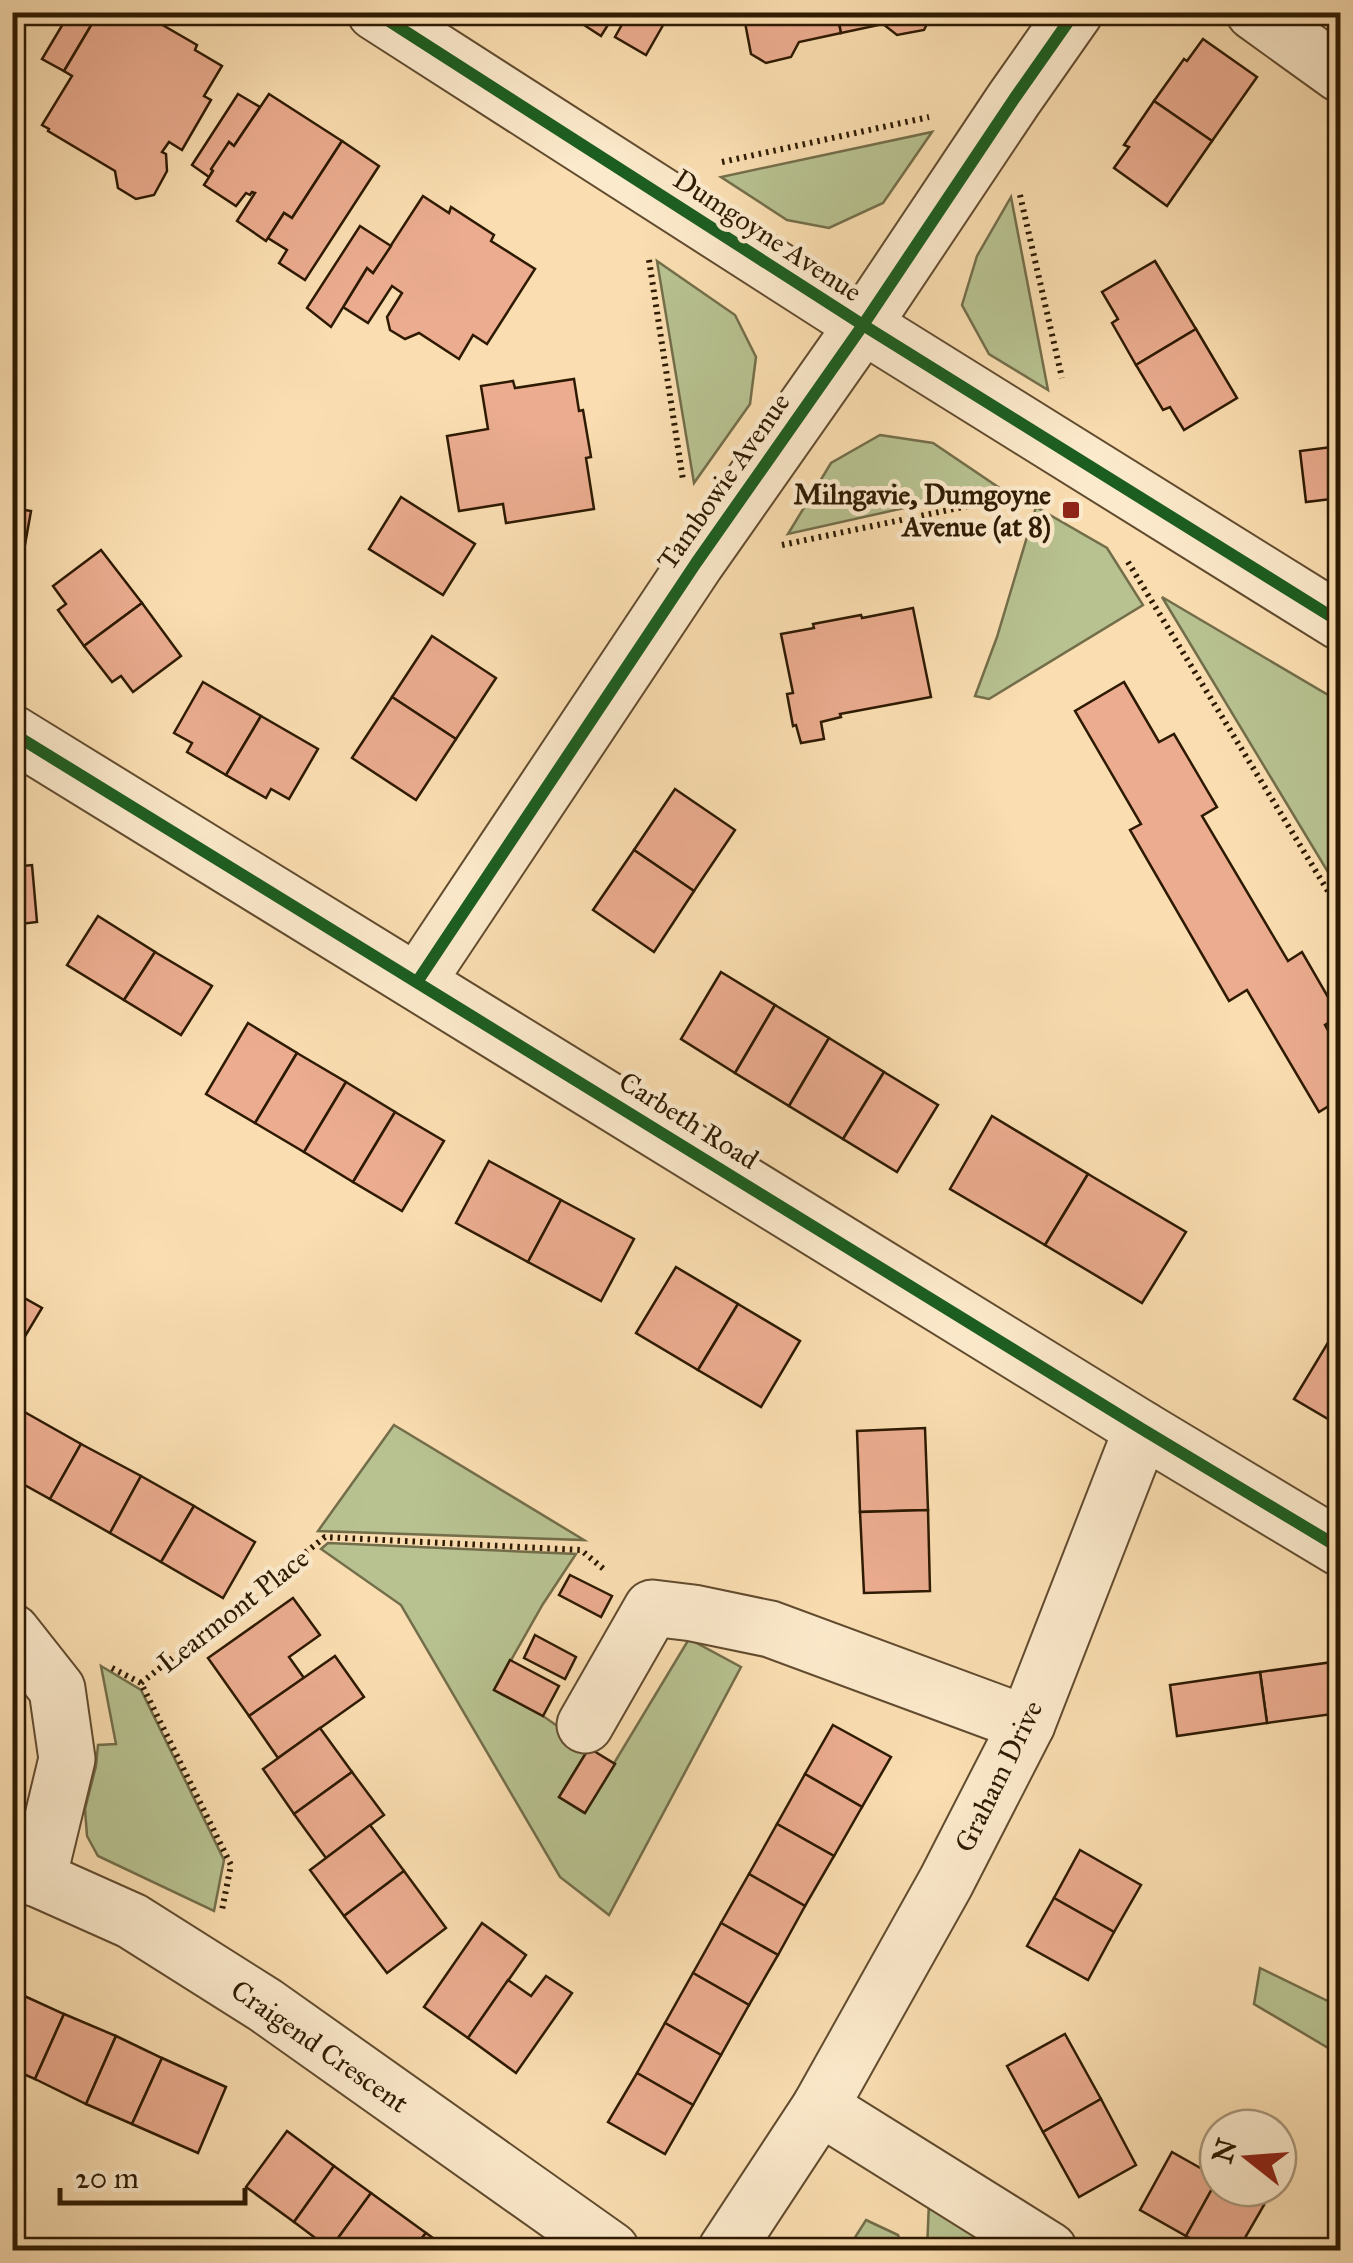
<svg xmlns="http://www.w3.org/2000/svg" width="1353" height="2263" font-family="'IM FELL Great Primer',serif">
<rect width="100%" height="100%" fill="#fadeb1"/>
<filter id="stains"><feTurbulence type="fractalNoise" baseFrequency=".002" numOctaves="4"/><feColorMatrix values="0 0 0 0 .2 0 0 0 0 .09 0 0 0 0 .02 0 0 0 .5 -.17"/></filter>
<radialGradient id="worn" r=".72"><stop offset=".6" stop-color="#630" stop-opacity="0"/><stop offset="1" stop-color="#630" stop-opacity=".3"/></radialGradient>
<g fill="#b8c291" stroke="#736e4a" stroke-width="2.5">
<path d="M932,132l-49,71 -54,25 -42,-8 -66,-43z"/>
<path d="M1011,197l37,193 -59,-36 -27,-49 15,-49z"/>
<path d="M657,261l78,54 21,42 -6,47 -56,79z"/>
<path d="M880,435l53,8 65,44 -210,47 43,-71z"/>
<path d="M1036,507l71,41 36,57 -154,94 -14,-3 22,-59z"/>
<path d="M1162,597l178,105v190z"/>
<path d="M394,1425l190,115 -266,-9z"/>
<path d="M328,1543l248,11 -33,50 -49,86 49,26 46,32 -30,49 25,16 105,-174 52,28 -132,248 -49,-38 -159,-272 -80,-56z"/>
<path d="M101,1666l40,24 83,170 -10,51 -116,-55 -11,-20 -2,-27 11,-43 2,-21 18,-1z"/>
<path d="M1260,1968l80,39v48l-86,-51z"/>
<path d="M929,2202l78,48h-80z"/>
<path d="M866,2220l32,15 6,15h-57z"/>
</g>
<g fill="#ebac8f" stroke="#2e1a02" stroke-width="2.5">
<path d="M70,12h29l-35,59 -22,-12z"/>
<path d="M99,12h41l57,33 -2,5 27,16 -18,30 7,4 -29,50 -13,-8 -7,10 4,2 1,17 -13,24 -18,4 -18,-11 -3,-17 -67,-40 1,-2 -7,-4 30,-49 -8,-5z"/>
<path d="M564,12h52l-15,24z"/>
<path d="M629,12l41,1 -24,42 -31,-18z"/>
<path d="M743,12h94l4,21 -42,9 -8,15 -25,6 -15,-9z"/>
<path d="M837,12h94v4l-7,14 -27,5 -14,-11 -42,9z"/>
<path d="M1203,39l54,38 -45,64 -58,-40 30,-42 3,2z"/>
<path d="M238,94l22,13 -26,39 -5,-4 -20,35 -17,-12z"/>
<path d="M269,94l73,47 -50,77 -8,-5 -18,28 -29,-20 18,-28 -3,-1 -2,3 -4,-2 -10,13 -32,-21 9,-14 -2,-2 18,-27 5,4z"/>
<path d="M1154,101l58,40 -45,65 -53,-38 15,-21 -5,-2z"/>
<path d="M342,141l37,25 -74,114 -26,-17 8,-13 -19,-12 16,-25 8,5z"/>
<path d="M423,196l26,17 2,-6 43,28 -3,6 44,28 -48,75 -14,-9 -14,24 -40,-26 -14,6 -15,-9 -3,-13 15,-24 -10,-7 -24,37 -25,-16 24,-39 6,5z"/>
<path d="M360,226l31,20 -18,27 -6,-5 -36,59 -24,-19z"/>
<path d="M1155,261l41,68 -60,36 -24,-42 6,-4 -16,-27z"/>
<path d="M1196,329l41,69 -53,32 -14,-23 -7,3 -27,-45z"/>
<path d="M574,379l5,32 4,-1 8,47 -5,1 8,51 -88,14 -3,-19 -44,7 -12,-75 41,-7 -7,-43 32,-5 2,7z"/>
<path d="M1340,446v52l-34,4 -6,-51z"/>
<path d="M401,497l74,47 -32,51 -74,-46z"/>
<path d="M12,508l19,3 -10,56 -9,-2z"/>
<path d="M101,550l41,53 -58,43 -26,-36 8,-6 -13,-18z"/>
<path d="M142,603l39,53 -48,36 -12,-16 -9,6 -28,-36z"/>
<path d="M913,608l18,89 -91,17 1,3 -20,5 3,17 -23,4 -5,-18 -3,1 -6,-32 6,-1 -12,-59 33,-6 -1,-4 48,-9 1,3z"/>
<path d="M432,636l64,42 -40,61 -64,-42z"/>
<path d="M203,682l58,34 -35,59 -39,-23 5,-9 -18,-10z"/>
<path d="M1124,682l35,60 15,-8 43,73 -15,9 86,145 14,-9 37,64 -14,9 15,27v47l-21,13 -72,-122 -18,11 -99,-171 11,-6 -66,-113z"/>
<path d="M392,697l64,42 -40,61 -64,-42z"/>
<path d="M261,716l57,33 -29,50 -18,-10 -5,9 -40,-23z"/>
<path d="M675,789l60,41 -41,61 -60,-41z"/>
<path d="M634,850l60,41 -40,61 -61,-42z"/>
<path d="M32,865l5,57 -25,3v-58z"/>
<path d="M98,916l57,36 -31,48 -57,-35z"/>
<path d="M155,952l57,34 -31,49 -57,-35z"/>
<path d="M721,972l54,33 -40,68 -54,-34z"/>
<path d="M775,1005l54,33 -40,68 -54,-33z"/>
<path d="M248,1023l49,30 -42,70 -49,-29z"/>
<path d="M829,1038l55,34 -41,67 -54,-33z"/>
<path d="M297,1053l49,29 -42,70 -49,-29z"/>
<path d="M884,1072l54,33 -41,67 -54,-33z"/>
<path d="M346,1082l49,30 -42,70 -49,-30z"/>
<path d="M395,1112l49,29 -42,70 -49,-29z"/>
<path d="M992,1116l96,58 -43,71 -95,-56z"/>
<path d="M489,1161l72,39 -33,62 -72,-39z"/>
<path d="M1088,1174l98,58 -44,71 -97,-58z"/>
<path d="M561,1200l73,39 -33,62 -73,-39z"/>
<path d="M676,1267l62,37 -40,66 -62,-37z"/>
<path d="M12,1291l30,17 -30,50z"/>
<path d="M738,1304l62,37 -39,66 -63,-37z"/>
<path d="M1338,1326l2,2v98l-46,-27z"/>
<path d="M21,1410l60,34 -31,55 -38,-21v-52z"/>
<path d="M925,1428l3,82 -68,2 -3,-81z"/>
<path d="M81,1444l60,32 -31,57 -60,-34z"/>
<path d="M141,1476l53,30 -33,56 -51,-29z"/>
<path d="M194,1506l61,36 -32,56 -62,-36z"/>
<path d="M928,1510l2,81 -66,2 -4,-81z"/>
<path d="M570,1575l42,21 -11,21 -42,-22z"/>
<path d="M293,1598l27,37 -31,22 15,21 -55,38 -41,-58z"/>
<path d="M535,1635l41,22 -11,22 -41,-21z"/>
<path d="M335,1656l29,41 -86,61 -29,-42z"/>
<path d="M510,1660l49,26 -16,30 -49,-26z"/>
<path d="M1340,1661v52l-73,10 -7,-51z"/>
<path d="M1260,1672l7,51 -90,13 -7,-51z"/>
<path d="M833,1725l58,32 -29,50 -57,-33z"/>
<path d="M320,1728l32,44 -58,42 -31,-45z"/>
<path d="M589,1748l26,16 -30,49 -26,-16z"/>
<path d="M352,1772l32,43 -58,43 -32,-44z"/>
<path d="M805,1774l57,33 -28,49 -57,-32z"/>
<path d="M777,1824l57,32 -29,50 -56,-32z"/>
<path d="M370,1825l34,46 -60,45 -34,-46z"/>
<path d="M1080,1850l61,35 -27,47 -60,-34z"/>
<path d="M404,1871l42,57 -59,45 -43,-57z"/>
<path d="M749,1874l56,32 -27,49 -57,-32z"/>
<path d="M1054,1898l60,34 -26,48 -61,-34z"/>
<path d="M482,1923l44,32 -58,83 -44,-31z"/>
<path d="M721,1923l57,32 -29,50 -56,-32z"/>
<path d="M693,1973l56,32 -28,50 -56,-32z"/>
<path d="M546,1976l26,17 -56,80 -48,-35 40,-58 23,16z"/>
<path d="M20,1994l44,20 -29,65 -23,-10v-59z"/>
<path d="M64,2014l52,22 -30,68 -51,-25z"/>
<path d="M665,2023l56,32 -28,50 -56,-32z"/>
<path d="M1065,2034l36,65 -58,33 -36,-66z"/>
<path d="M116,2036l46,22 -30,66 -46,-20z"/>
<path d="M162,2058l64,29 -28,66 -66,-29z"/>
<path d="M637,2073l56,32 -28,49 -57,-32z"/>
<path d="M1101,2099l35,66 -57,32 -36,-65z"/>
<path d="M287,2131l47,35 -40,56 -48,-35z"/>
<path d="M1172,2152l46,26 -32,58 -46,-26z"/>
<path d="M334,2166l37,27 -41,56 -36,-27z"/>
<path d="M1218,2178v10h17l29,17 -26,45h-26l-26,-14z"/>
<path d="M371,2193l55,40 -14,17 -82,-1z"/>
<path d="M426,2233l24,17h-38z"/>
</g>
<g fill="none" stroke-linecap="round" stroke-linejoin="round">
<g stroke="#614b2e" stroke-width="59">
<g id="minor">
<path d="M375,12l488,313 477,297"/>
<path d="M1254,12l86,62"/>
<path d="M12,733l1130,696 198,119"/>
<path d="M417,982l279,-419 167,-238 151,-226 61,-87"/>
<path d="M12,1632l45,57 10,70 -29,120"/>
<path d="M585,1725l67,-117 41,5 77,16 257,95"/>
<path d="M12,1872l26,7 94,42 133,84 346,245"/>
<path d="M820,2107l229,143"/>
<path d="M726,2250l94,-143 126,-225 81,-158 115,-295"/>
</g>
</g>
<g stroke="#2e1a02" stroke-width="6" stroke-dasharray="2.5 5" stroke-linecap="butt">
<path d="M722,162l207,-45"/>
<path d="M1020,195l42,183"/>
<path d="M649,260l34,220"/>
<path d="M782,545l238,-50"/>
<path d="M1128,562l212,349"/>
<path d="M112,1668l29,15 90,182 -9,45"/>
<path d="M141,1683l184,-146 256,13 25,21"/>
</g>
<use href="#minor" stroke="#fceacc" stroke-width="55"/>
<g stroke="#fceacc" stroke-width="19">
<g id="cycleway">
<path d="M375,12l488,313 477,297"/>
<path d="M12,733l1130,696 198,119"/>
<path d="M417,982l279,-419 167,-238 151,-226 61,-87"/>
</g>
</g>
<use href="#cycleway" stroke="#1b5e20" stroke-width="12"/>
</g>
<rect fill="#8f2418" stroke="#fceacc" stroke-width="4" x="1061" y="500" width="20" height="20" rx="5"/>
<g text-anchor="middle" stroke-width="9" stroke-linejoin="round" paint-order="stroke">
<g font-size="28" fill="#2e1a02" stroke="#fceacc">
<text transform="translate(768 235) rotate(33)" y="10">Dumgoyne Avenue</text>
<text transform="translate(723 481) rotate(-55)" y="10">Tambowie Avenue</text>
<text transform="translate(689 1120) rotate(32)" y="10">Carbeth Road</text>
<text transform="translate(233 1610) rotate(-38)" y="10">Learmont Place</text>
<text transform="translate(998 1776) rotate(-64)" y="10">Graham Drive</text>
<text transform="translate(320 2046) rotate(35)" y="10">Craigend Crescent</text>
</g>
<g font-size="28" font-weight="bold" fill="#2e1a02" stroke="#fceacc" text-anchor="end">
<text x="1051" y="504">Milngavie, Dumgoyne<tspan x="1051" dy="32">Avenue (at 8)</tspan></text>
</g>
</g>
<rect width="1353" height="2263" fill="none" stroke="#fadeb1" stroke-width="50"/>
<rect x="15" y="15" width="1323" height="2233" fill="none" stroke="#2e1a02" stroke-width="5"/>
<rect x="25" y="25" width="1303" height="2213" fill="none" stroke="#2e1a02" stroke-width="2.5"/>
<g transform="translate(1248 2158) rotate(287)"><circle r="48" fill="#fceacc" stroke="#aa977b" stroke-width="2.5"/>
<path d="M0-8L18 38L0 25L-18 38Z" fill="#8f2418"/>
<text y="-15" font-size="28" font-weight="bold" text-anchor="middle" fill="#2e1a02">N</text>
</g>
<path d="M60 2188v15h185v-15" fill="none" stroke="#2e1a02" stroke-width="5"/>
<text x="75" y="2188" font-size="30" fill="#2e1a02" stroke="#fceacc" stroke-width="8" paint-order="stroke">20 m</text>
<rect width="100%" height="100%" filter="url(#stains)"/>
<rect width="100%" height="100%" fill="url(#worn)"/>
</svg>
